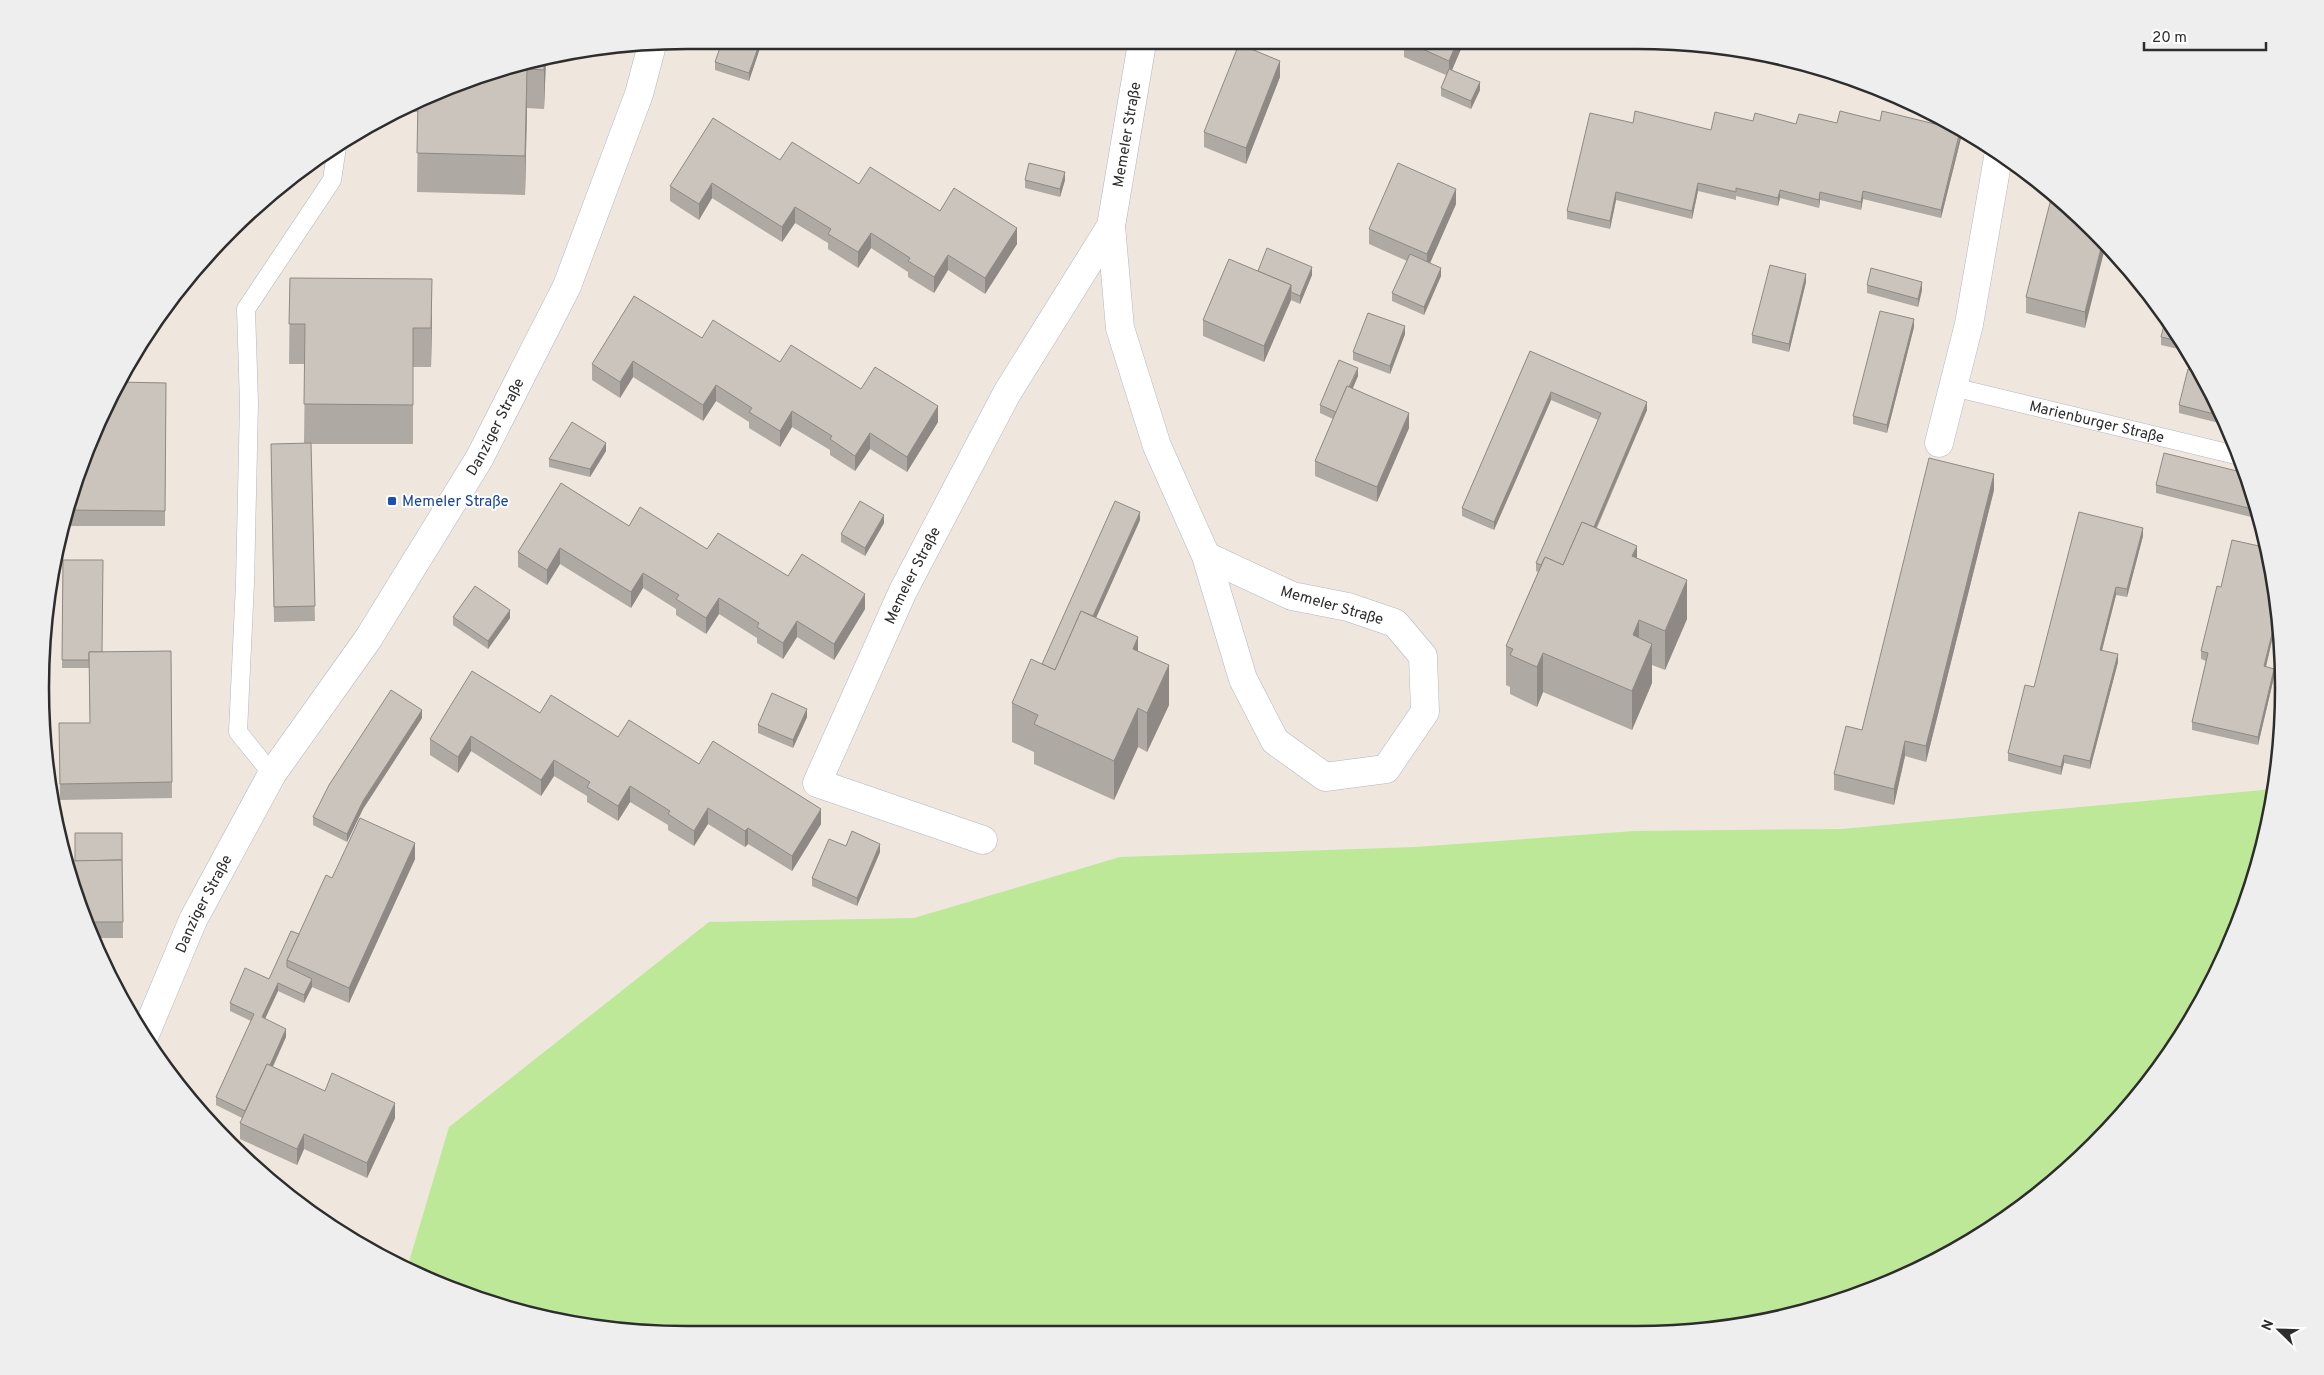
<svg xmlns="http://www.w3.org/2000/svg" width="2324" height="1375" font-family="Overpass,sans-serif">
<rect width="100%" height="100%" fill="#efe6de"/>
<path fill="#bde898" d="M2274,789l-3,25 -36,122 -60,111 -111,127 -104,74 -156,65 -125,21h-1034l-166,-33 -71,-36 41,-138 260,-205 205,-4 206,-61 295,-10 219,-16 208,-2z"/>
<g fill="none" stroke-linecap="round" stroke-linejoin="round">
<g stroke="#b2b7c1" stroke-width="19">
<g id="service">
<path id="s1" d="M1953,387l287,69"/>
<path d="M272,774l-34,-42 7,-149 4,-180 -3,-94 86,-129 5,-33"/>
</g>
</g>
<g stroke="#b2b7c1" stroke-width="29">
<g id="minor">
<path d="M1111,226l9,102 37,118 49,110 37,123 32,62 50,36 61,-8 39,-57 -2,-56 -28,-33 -47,-16 -56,-11 -86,-40"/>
<path d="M1939,443l30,-119 30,-172"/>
<path id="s2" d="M983,840l-166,-57 86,-192 104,-198 104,-167 31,-183"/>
<path id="s3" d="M144,1037l49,-117 79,-146 96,-135 111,-180 88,-173 72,-192 13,-49"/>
</g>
</g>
<use href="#service" stroke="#fff" stroke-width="18"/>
<use href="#minor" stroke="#fff" stroke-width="28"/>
</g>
<g fill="#afa9a3">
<path d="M1404,42h60l-12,28 28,20 -9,19 -30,-13v-8l5,-13 -42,-18z"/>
<path d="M760,45v3l-11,33 -34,-11v-8z"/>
<path d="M546,59l-2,50 -17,-1 -2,87 -108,-3 1,-80h-18v-5l80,-33z"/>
<path d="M1280,77l-34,87 -42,-17v-15z"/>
<path d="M1753,121l43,3 41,-1 43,-2 81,17 -20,80 -78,-19 -2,11 -41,-10 -1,8 -39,-10 -2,8 -42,-10v4l-38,-9 -6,28 -76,-19 -6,29 -43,-10v-8l66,-88 78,7z"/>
<path d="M780,160l79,24 81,27 77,33 -32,50 -37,-24 -14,23 -26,-16v-5l-37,-24 -13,20 -30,-19v-6l-33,-20 -13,19 -70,-44 -13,22 -29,-19v-15z"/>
<path d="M1025,180h40l-5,17 -35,-9z"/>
<path d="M1456,204l-26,59 11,13 -17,39 -32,-14v-8l15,-32 -38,-17v-15z"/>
<path d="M2095,230l-10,98 -59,-15v-16z"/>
<path d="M1258,271l54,4 -12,29 -9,-4 -27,62 -61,-26v-16z"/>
<path d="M290,278l142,40 -1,49h-18v77h-102l4,177 -41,1 -3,-162 33,-17 1,-79h-16z"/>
<path d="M1806,282l-17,70 -37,-9v-8z"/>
<path d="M1867,285l55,5 -4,17 -51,-14z"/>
<path d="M1914,327l-27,106 -34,-9v-8z"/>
<path d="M2175,328l12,23 -26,-6v-8z"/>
<path d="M1405,334l-15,40 -37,-14v-8z"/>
<path d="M702,338l78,24 81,27 77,33 -31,50 -37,-23 -15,22 -25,-16v-5l-38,-23 -12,20 -31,-19v-6l-33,-21 -13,20 -70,-44 -13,21 -28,-18v-16z"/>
<path d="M1530,351l117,59 -50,118 40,30 50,61 -22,51 -13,-5v18l-20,47 -89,-38 -6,15 -27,-13v-7l-4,-2v-39l32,-74 -2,-1v-8l62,-143 -47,-20 -57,130 -32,-14v-8z"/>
<path d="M2198,372l29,53 -48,-12v-8z"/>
<path d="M1358,376l-6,13 57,39 -32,74 -62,-26v-15l18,-42 -13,-6v-8z"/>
<path d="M166,383l-1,143h-101l10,-46 17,-33z"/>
<path d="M606,451l-16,26 -41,-10v-8z"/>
<path d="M2245,473l14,46 -103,-26v-8z"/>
<path d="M1994,490l-68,272 -21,-6 -11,49 -60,-15v-16l28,-44z"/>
<path d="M1140,520l-44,98 42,33 31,54 -22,47 -9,-5 -24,53 -80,-36v-12l-22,-10v-39l30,-39z"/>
<path d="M884,523l-19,33 -24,-14v-8z"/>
<path d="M629,526l78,23 81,27 77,33 -31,51 -37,-23 -14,22 -26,-16v-5l-38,-24 -13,20 -30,-19v-6l-33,-21 -12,20 -71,-44 -13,21 -29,-18v-15z"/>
<path d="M2143,536l-16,61 -11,-2 -14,55 16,12 -28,107 -26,-6 -3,12 -53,-14v-8z"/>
<path d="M63,560l40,92 68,-1 1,147 -112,2 -1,-77h31l-1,-55h-27z"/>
<path d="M2272,561l5,58 -11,48 8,10 -16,68 -66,-15v-8l14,-61 -5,-2v-8z"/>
<path d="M453,617l57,1 -22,31 -35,-24z"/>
<path d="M540,713l78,24 81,27 122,60 -29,47 -44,-27 -3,3 -37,-23 -14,22 -26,-16v-5l-38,-23 -12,19 -31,-19v-6l-33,-20 -13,20 -70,-45 -13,22 -28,-18v-16z"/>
<path d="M807,717l-14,31 -35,-15v-8z"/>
<path d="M422,718l-59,91 -16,33 -34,-17v-8z"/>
<path d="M122,833l1,105h-28l-20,-77z"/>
<path d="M846,846l34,6 -23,54 -45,-20v-8z"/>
<path d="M415,859l-66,144 -37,-16 -8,16 -26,-12 -13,28 21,18 -13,30 52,24 70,27 -28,60 -63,-29 -7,16 -57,-26v-16l2,-5 -26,-13v-8l35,-76 -21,-10v-8l39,-24 30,-45 33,-56z"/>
</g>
<g fill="#8e8984">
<path d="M1457,42h7l-15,35v-16z"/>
<path d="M759,45h1v3l-11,33v-8z"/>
<path d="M544,59h2l-2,50z"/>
<path d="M1280,61v16l-34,87v-16z"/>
<path d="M527,69v39l-2,87v-39z"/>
<path d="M1480,82v8l-9,19v-8z"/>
<path d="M1961,132v6l-20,80v-8z"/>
<path d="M1065,172v8l-5,17v-8z"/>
<path d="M712,183v15l-13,22v-16z"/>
<path d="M1698,183v8l-6,28v-8z"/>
<path d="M1456,189v15l-29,66v-16z"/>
<path d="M1780,190v8l-2,8v-8z"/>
<path d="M1863,191v8l-2,11v-8z"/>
<path d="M1616,192v8l-6,29v-8z"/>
<path d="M1820,192v8l-1,8v-8z"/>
<path d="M795,207v16l-13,19v-15z"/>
<path d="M1017,228v16l-32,50v-16z"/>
<path d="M871,233v15l-13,20v-16z"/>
<path d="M2103,240l3,4 -21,84v-16z"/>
<path d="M948,255v15l-14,23v-16z"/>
<path d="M1312,267v8l-12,29v-8z"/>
<path d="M1441,268v8l-17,39v-8z"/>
<path d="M1806,274v8l-17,70v-8z"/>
<path d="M432,279v39l-1,49v-39z"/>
<path d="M1922,282v8l-4,17v-8z"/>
<path d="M1291,285v15l-27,62v-16z"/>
<path d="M1914,319v8l-27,106v-8z"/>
<path d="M1405,326v8l-15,40v-8z"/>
<path d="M633,361v16l-13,21v-16z"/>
<path d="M1358,368v8l-19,45v-8z"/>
<path d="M716,385v16l-13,20v-16z"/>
<path d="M1551,392v8l-57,130v-8z"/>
<path d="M1647,402v8l-76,176v-8z"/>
<path d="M938,406v16l-31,50v-15z"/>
<path d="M792,411v16l-12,20v-16z"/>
<path d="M1409,413v15l-32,74v-15z"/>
<path d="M870,433v16l-15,22v-15z"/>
<path d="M606,443v8l-16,26v-8z"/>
<path d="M1994,474v16l-68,272v-16z"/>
<path d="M1140,512v8l-85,189v-8z"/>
<path d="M884,515v8l-19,33v-8z"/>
<path d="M2143,528v8l-16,61v-8z"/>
<path d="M1637,546v39l-5,-29z"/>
<path d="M560,548v16l-13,21v-15z"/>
<path d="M643,573v15l-12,20v-16z"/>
<path d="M1687,580v39l-22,51v-39z"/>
<path d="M2116,587v8l-16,63v-8z"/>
<path d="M865,594v15l-31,51v-16z"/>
<path d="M719,598v16l-13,20v-16z"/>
<path d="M510,610v8l-22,31v-8z"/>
<path d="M2277,614v5l-13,55v-8z"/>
<path d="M1639,620v39l-6,-24z"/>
<path d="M797,621v16l-14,22v-16z"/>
<path d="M1138,637v39l-5,-27z"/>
<path d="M1652,644v39l-20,47v-39z"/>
<path d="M1543,653v39l-6,15v-40z"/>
<path d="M2118,654v8l-28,107v-8z"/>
<path d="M1169,665v40l-22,47v-39z"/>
<path d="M2274,669v8l-16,68v-8z"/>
<path d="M1138,708v39l-24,53v-39z"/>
<path d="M807,709v8l-14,31v-8z"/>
<path d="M422,710v8l-59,91 -16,33v-8l16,-33z"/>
<path d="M471,736v15l-13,22v-16z"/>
<path d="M1905,741v15l-11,49v-16z"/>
<path d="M2064,755v8l-3,12v-8z"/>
<path d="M554,760v16l-13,20v-16z"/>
<path d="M630,786v16l-12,19v-15z"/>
<path d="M708,808v16l-14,22v-15z"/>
<path d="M821,809v15l-29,47v-15z"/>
<path d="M748,828v16l-3,3v-16z"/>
<path d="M415,843v16l-66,144v-15z"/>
<path d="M880,844v8l-23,54v-8z"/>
<path d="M312,979v8l-8,16v-8z"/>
<path d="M278,983v8l-16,34v-8z"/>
<path d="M286,1029v8l-38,83v-8z"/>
<path d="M395,1103v15l-28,60v-15z"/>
<path d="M304,1134v15l-7,16v-16z"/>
</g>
<g fill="#cbc4bd" stroke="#8e8984">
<path d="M1407,42h50l-8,19z"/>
<path d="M1239,44l41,17 -34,87 -42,-16z"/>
<path d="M721,45h38l-10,28 -34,-11z"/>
<path d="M544,59v11l-17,-1 -2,87 -108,-3 1,-53 62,-26z"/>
<path d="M1449,69l31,13 -9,19 -30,-13z"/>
<path d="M1635,111l76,19 4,-18 38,9 2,-8 41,11 3,-10 38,9 3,-12 40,10 2,-10 73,18 5,2 -19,79 -78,-19 -2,11 -41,-10 -1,8 -39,-10 -2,8 -42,-10v4l-38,-9 -6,28 -76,-19 -6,29 -43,-10 23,-98 43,10z"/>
<path d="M713,118l67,42 12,-18 67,42 11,-17 70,44 14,-23 63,40 -32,50 -37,-23 -14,22 -26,-16 2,-3 -39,-25 -13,19 -30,-18 3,-5 -36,-22 -13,20 -70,-44 -13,21 -29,-18z"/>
<path d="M1029,163l36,9 -5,17 -35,-9z"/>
<path d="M1398,163l58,26 -29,65 -58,-25z"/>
<path d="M2052,195l43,35 8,10 -18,72 -59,-15z"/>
<path d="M1267,248l45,19 -12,29 -9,-4v-7l-33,-14z"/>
<path d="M1410,254l31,14 -17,39 -32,-14z"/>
<path d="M1229,259l62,26 -27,61 -61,-26z"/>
<path d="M1770,265l36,9 -17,70 -37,-9z"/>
<path d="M1871,268l51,14 -4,17 -51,-14z"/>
<path d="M290,278l142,1 -1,49h-18v77l-109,-1 1,-80h-16z"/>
<path d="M634,296l68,42 11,-18 67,42 11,-17 70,44 14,-22 63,39 -31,51 -37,-24 -15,23 -25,-17 2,-3 -40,-25 -12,20 -31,-19 3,-4 -36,-23 -13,20 -70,-44 -13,21 -28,-18z"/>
<path d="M1880,311l34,8 -27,106 -34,-9z"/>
<path d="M1368,313l37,13 -15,40 -37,-14z"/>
<path d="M2166,317l9,11 8,14 -22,-5z"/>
<path d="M1530,351l117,51 -53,125 -12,-5 -19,43 -18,-8 -4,8 -5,-2 65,-150 -50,-21 -57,130 -32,-14z"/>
<path d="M1339,360l19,8 -9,19 -2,-1 -11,26 -16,-7z"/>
<path d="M2188,369l10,3 24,44 -43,-11z"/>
<path d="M118,382l48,1 -1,128 -98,-1 7,-30 14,-33h3v-9l16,-37z"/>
<path d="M1347,386l62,27 -32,74 -62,-26z"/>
<path d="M572,422l34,21 -16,26 -41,-10z"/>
<path d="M311,443l4,163 -41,1 -3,-163z"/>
<path d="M2164,453l81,20 11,37 -100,-25z"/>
<path d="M1929,458l65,16 -68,272 -21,-5 -11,48 -60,-15 12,-48 16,4z"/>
<path d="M561,483l68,43 11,-19 67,42 11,-16 70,43 14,-22 63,40 -31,50 -37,-23 -14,22 -26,-16 2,-4 -40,-25 -13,20 -30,-19 3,-4 -36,-22 -12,19 -71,-44 -13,22 -29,-18z"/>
<path d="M860,501l24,14 -19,33 -24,-14z"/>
<path d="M1115,501l25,11 -47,104 -12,-5 -26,59 -13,-6z"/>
<path d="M2079,512l64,16 -16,61 -11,-2 -16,63 18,4 -28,107 -26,-6 -3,12 -53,-14 17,-68 9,2z"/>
<path d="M1582,522l55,24 -5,10 55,24 -22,51 -26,-11 -6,15 19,9 -20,47 -89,-38 -6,14 -27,-12 3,-6 -7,-3 39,-89 18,8z"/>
<path d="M2232,540l36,8 4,13 5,53 -13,52 10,3 -16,68 -66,-15 16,-69 -7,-2 16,-65 4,1z"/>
<path d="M63,560h40l-1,92h-13v8h-27z"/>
<path d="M475,586l35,24 -22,31 -35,-24z"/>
<path d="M1081,611l57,26 -5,12 36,16 -22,48 -9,-5 -24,53 -80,-37 4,-9 -26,-12 19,-44 24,11z"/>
<path d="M171,651l1,131 -112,2 -1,-61h31l-1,-71z"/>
<path d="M472,671l68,42 11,-18 67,42 11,-17 70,44 14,-23 108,68 -29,47 -44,-28 -3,3 -37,-23 -14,23 -26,-17 2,-3 -40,-25 -12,20 -31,-19 3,-5 -36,-22 -13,20 -70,-44 -13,21 -28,-18z"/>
<path d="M391,690l31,20 -59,91 -16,33 -34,-17 16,-32z"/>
<path d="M772,693l35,16 -14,31 -35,-15z"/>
<path d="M360,818l55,25 -66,145 -62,-28 39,-85 6,3z"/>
<path d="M852,831l28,13 -23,54 -45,-20 17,-39 17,7z"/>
<path d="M75,833h47v27l-47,1z"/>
<path d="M122,860l1,62h-29l1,19 -21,-45 -9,-35z"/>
<path d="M291,931l8,3 -12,26v7l25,12 -8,16 -26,-12 -16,34 24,12 -16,36 -3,-1 -22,47 -29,-14 38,-83 -24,-11 15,-35 24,11z"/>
<path d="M267,1064l58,27 7,-18 63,30 -28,60 -63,-29 -7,15 -57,-26z"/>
</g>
<rect fill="#1a4fb4" stroke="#fff" stroke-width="2" x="387" y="496" width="10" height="10" rx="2.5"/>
<g text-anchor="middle" stroke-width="4" stroke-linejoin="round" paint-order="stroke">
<g font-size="15" fill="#2d2d2d" stroke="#fff">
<text dy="5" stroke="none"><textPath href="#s2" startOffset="899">Memeler Straße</textPath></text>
<text dy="5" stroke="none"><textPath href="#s1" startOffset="148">Marienburger Straße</textPath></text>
<text dy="5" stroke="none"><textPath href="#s3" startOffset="706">Danziger Straße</textPath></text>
<text dy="5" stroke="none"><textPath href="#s2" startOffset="404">Memeler Straße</textPath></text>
<text transform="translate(1332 605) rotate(16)" y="5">Memeler Straße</text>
<text dy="5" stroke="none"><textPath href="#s3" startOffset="146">Danziger Straße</textPath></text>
</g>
<g font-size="15" fill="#164399" stroke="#fff" text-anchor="start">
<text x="402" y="506">Memeler Straße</text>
</g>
</g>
<path d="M0 0H2324V1375H0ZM687 49H1637A638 638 0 0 1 2275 687V688A638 638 0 0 1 1637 1326H687A638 638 0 0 1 49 688V687A638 638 0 0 1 687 49Z" fill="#eee" fill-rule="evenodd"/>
<path fill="none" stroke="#2d2d2d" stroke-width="2.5" d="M687 49H1637A638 638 0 0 1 2275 687V688A638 638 0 0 1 1637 1326H687A638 638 0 0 1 49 688V687A638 638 0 0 1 687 49Z"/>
<g transform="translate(2279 1330) rotate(293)" stroke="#ffffff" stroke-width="4" paint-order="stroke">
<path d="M0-4L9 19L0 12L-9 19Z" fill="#2d2d2d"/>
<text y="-8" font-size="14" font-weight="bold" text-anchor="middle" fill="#2d2d2d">N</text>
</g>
<path d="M2144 42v8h122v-8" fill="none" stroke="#2d2d2d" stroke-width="2.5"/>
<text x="2152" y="42" font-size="15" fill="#2d2d2d" stroke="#ffffff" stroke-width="4" paint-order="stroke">20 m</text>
</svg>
